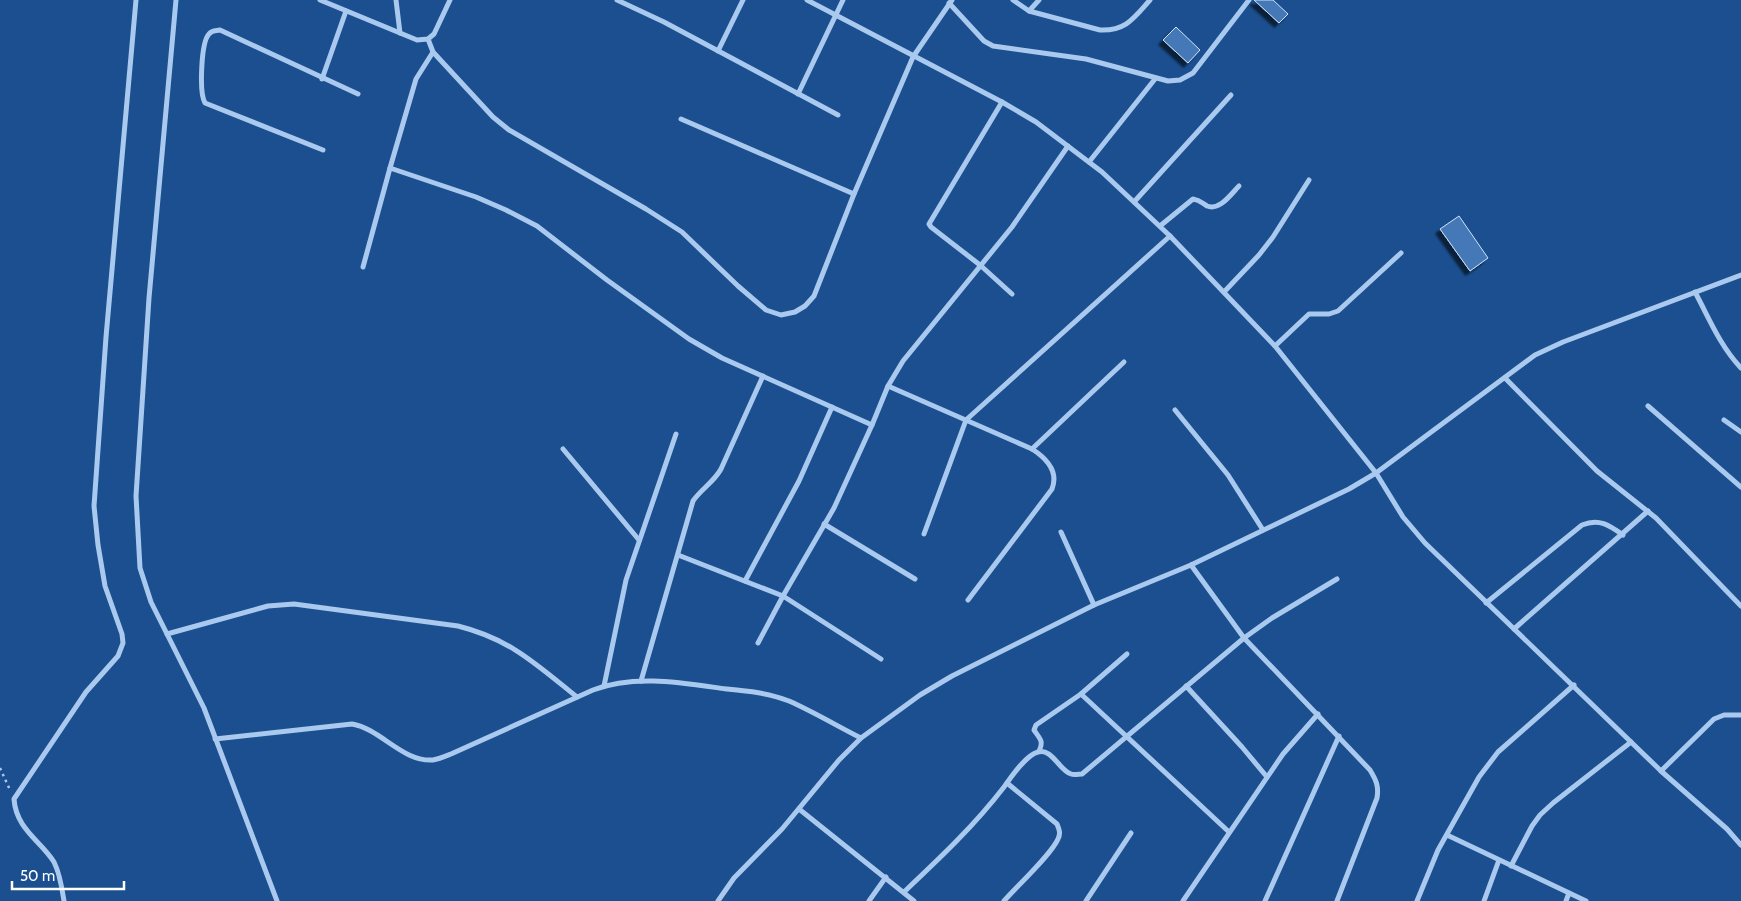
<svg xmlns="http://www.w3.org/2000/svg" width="1741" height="901" font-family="Cabin,sans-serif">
<defs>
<filter id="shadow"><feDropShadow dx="-4.5" dy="4.5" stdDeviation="1" flood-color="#0009"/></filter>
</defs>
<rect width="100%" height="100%" fill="#1b4f8f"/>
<g fill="#4478b7" stroke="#cfe3fa" filter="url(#shadow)">
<path d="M1254,0h19l15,14 -9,9z"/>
<path d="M1176,27l24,23 -12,13 -25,-23z"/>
<path d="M1459,216l29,42 -18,13 -30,-42z"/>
</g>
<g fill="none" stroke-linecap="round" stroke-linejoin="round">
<path stroke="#a9c9ee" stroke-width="2.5" stroke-dasharray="2.5 4" stroke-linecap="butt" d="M0,768l10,22"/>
<g stroke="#a9c9ee" stroke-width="5">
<path d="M176,0l-27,298 -13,198 4,72 11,34 53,106 73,193"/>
<path d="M320,0l97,40 11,-1 6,-5 16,-34"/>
<path d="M396,0l4,33"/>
<path d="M617,0l47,22 174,93"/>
<path d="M807,0l195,102 34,20 66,50 68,64 105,110 101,127 27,44 22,26 236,228 66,58 14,16"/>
<path d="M1013,0l16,11 71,19c26,1 34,-12 50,-30"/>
<path d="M949,3l35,38 9,5 93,13 82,22 12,-1 13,-7 56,-73"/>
<path d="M1029,11l10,-11"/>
<path d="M428,39l5,13 60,65 16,13 137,79 36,23 56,54 28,24 15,5 14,-3 10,-6 9,-10 40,-102 59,-137 39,-57"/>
<path d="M718,51l25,-51"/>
<path d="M322,79l24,-68"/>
<path d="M798,94l45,-94"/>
<path d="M1002,102l-73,122 2,3 49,38 32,29"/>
<path d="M681,119l173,75"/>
<path d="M323,150l-118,-47c-6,-10 -4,-61 4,-69 3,-4 7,-3 11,-4l138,64"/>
<path d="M1089,162l66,-83"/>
<path d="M390,168l86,29 30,13 31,16 70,54 82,59 33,19 150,67"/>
<path d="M1134,202l97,-107"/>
<path d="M1160,226l33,-27c7,1 9,4 14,7 13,5 24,-12 32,-20"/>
<path d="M363,267l27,-99 26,-89 17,-27"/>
<path d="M1224,292l35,-37 14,-18 36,-57"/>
<path d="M1695,292c14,26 25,54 46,76"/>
<path d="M1275,346l34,-32h20l9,-3 63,-58"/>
<path d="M1505,378l92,93 59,47 85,88"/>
<path d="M888,386l144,63c14,9 27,22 20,40l-84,111"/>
<path d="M1648,406l93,81"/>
<path d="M1175,410l53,65 35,55"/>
<path d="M1724,420l17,12"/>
<path d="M563,449l76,91"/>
<path d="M1032,449l92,-87"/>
<path d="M824,524l91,55"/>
<path d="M1061,532l33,73"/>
<path d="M924,534l42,-114 204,-184"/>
<path d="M678,555l105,41 98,63"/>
<path d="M1191,565l53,73 126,132c6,10 9,16 7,28l-40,103"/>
<path d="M745,581l54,-100 33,-74"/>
<path d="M1486,603l96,-78c17,-7 27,0 41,10"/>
<path d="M1514,629l134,-118"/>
<path d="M167,634l101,-28 26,-2 164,22c52,13 78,38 119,71"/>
<path d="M758,643l25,-47 51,-88 38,-83 16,-39 15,-25 109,-134 56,-81"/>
<path d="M641,681l52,-180c8,-12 21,-19 28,-32l42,-93"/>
<path d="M604,686l22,-106 50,-146"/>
<path d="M1186,686l56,61 25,30"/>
<path d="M1081,694l148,138"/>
<path d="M215,739l137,-15c29,5 50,38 81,36 6,-1 13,-4 18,-6l142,-64c42,-16 90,-7 133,-1 21,2 43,4 63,12 25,11 48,25 72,37"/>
<path d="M1039,751c5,-10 1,-12 -5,-21l2,-5 45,-31 46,-40"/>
<path d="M1661,771l53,-52 10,-4h17"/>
<path d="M799,809l115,92"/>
<path d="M1447,835l139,66"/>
<path d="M1511,866l21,-40 8,-11 13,-12 78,-61"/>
<path d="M904,892c36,-34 70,-66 100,-105 7,-10 22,-32 34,-35 14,-4 21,18 33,22 3,1 8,0 11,0l162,-136 28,-20 65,-39"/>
<path d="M64,901c-2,-13 -4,-27 -10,-39 -13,-21 -38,-33 -40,-63l72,-107 32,-36 5,-13 -1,-9 -17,-48 -7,-41 -4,-39 12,-169 30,-337"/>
<path d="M718,901l16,-23 48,-49 57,-69 22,-22 59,-43 32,-19 142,-71 97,-40 158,-76 27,-16 159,-118 28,-13 178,-67"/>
<path d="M869,901l17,-24"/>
<path d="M1004,901c13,-15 47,-46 54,-62 3,-6 1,-10 -1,-15l-50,-41"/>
<path d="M1086,901l45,-68"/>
<path d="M1183,901l100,-147 35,-40"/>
<path d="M1265,901l74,-165"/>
<path d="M1417,901l21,-51 41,-73 19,-25 76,-67"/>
<path d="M1484,901l15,-41"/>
<path d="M1566,901l3,-8"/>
</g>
</g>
<path d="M12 881v8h112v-8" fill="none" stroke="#ffffff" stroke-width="2.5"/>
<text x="20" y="881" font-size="15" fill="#ffffff" stroke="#1b4f8f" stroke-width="4" paint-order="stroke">50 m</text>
</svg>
